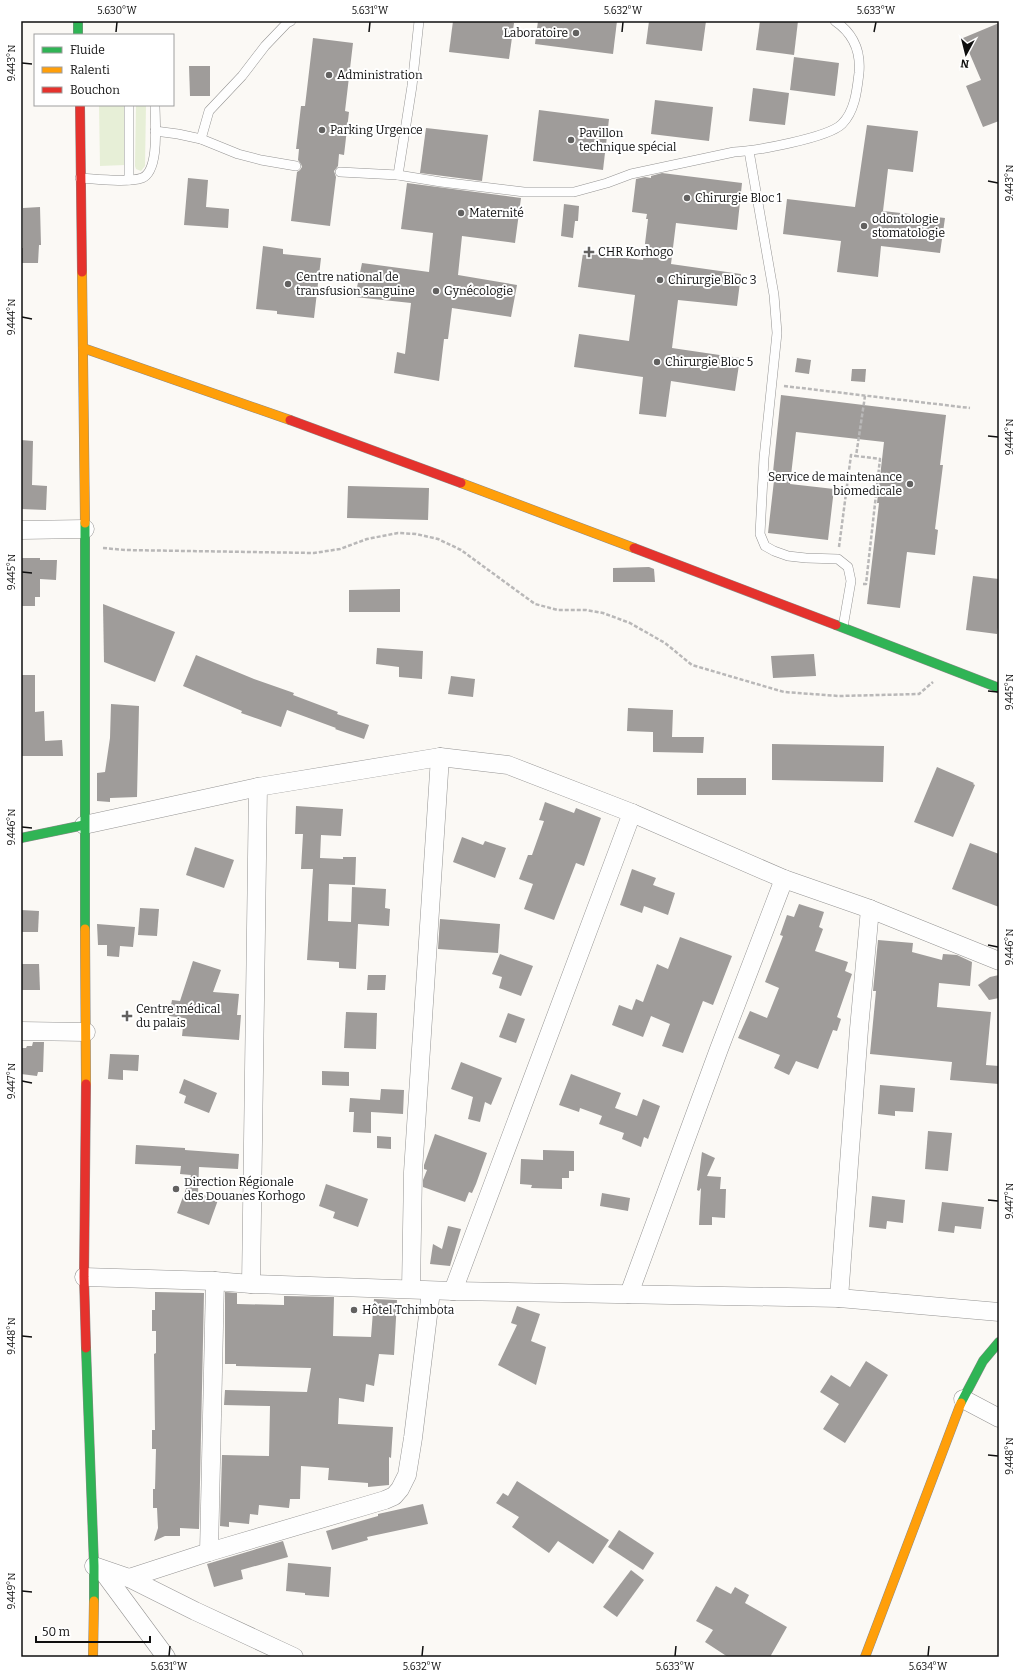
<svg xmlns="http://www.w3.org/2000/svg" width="1020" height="1678" font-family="Bitter,serif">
<rect width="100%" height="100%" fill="#fbf9f5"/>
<g fill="#e7efd7">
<path d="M99,105h25l1,60 -25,1z"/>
<path d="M146,105l-1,61 -4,5 -5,-2 -1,-3 1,-60z"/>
</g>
<g fill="#9f9c9a">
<path d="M453,21h49l12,2 -5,36 -60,-7z"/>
<path d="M538,21h79l-4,33 -78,-10z"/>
<path d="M649,21h57l-4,30 -56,-7z"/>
<path d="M760,21h38l-4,34 -38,-5z"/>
<path d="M999,23v98l-16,6 -17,-41 15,-6 -18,-42z"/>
<path d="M313,38l40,5 -8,68 4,1 -5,43 -5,-1 -1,12 -4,5 2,6 -6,49 -39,-5 6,-49 3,-2 2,-3 -1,-3 -3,-4 1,-11h-3l5,-43h4z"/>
<path d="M794,57l45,6 -4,33 -45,-6z"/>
<path d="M189,66h21v30h-20z"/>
<path d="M753,88l36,5 -4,32 -36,-4z"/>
<path d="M655,100l58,7 -4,34 -58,-7z"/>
<path d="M539,110l70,9 -6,51 -70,-9z"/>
<path d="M867,125l51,6 -5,41 -25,-3 -5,42 62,7 -5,35 -59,-7 -3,31 -41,-5 4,-31 -58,-7 4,-35 68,8z"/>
<path d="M426,128l62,7 -6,46 -62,-8z"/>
<path d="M662,173l80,10 -5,47 -61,-7 -5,41 70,10 -4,32 -59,-6 -6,48 68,10 -5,33 -64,-10 -5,36 -27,-3 4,-37 -69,-10 5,-33 50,7 6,-46 -57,-8 5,-34 60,7 5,-41h-2l1,-5 -15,-2 4,-33 9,-2 6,1v-2z"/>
<path d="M188,178l20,2 -2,27 23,2 -1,19 -44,-3z"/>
<path d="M407,183l114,15 -6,45 -53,-7 -4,39 59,10 -6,32 -59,-9 -4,31h-4l-5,42 -45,-8 3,-21 8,2 6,-51 -56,-6 7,-34 67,9 4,-39 -32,-4z"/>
<path d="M564,204l15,2 -1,15h-3l-2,17 -12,-2z"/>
<path d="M40,207l1,38h-2l-1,18h-17v-15h2v-40z"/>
<path d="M263,246l20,3v5l38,4 -7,60 -37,-4v-3l-21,-2z"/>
<path d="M797,358l14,2 -2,14 -14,-2z"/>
<path d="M852,369h14l-1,13 -14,-1z"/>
<path d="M781,395l165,20 -6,50h3l-8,64 3,1 -3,25 -28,-3 -7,56 -33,-4 12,-101h-2l7,-61 -88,-10 -6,52 44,5 -6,51 -60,-7 7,-61h-2z"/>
<path d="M21,440l12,1 -1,44 15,1 -1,24 -25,-1z"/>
<path d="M348,486l81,2 -1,32 -81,-2z"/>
<path d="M21,558h19v2h17l-1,20 -16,-1v18h-5v9h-14z"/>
<path d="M649,567l5,2 1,13h-42v-14z"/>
<path d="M973,576l26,3v42l-2,13 -31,-4z"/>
<path d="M400,589v23h-51v-22z"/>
<path d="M103,604l72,28 -20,50 -51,-20z"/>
<path d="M377,648l46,3 -1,28 -23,-2v-10l-23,-3z"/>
<path d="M814,654l2,22 -43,2 -2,-22z"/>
<path d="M196,655l58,24 40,14 -1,2 45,17 -1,2 32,11 -5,14 -29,-10 1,-1 -49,-18 -6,17 -40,-14 1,-2 -59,-25z"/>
<path d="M21,675h14v37l9,-1 1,30 17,-1 1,16h-42z"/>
<path d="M451,676l24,3 -2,18 -25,-3z"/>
<path d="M111,704l28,2 -2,91 -27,1v4l-13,-1v-28l8,-1 5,-34z"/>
<path d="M628,708l45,2 -1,27h32l-1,16 -50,-1v-20l-26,-1z"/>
<path d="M772,744l112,2 -1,36 -111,-2z"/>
<path d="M937,767l37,16 -1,1 2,1 -22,52 -39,-15z"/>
<rect x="697" y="778" width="49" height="17"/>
<path d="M545,802l29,11 2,-5 25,10 -17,48 -8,-3 -22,57 -30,-11 9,-25 -14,-5 9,-24h4l12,-34 -5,-1z"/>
<path d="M296,806l47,3 -2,27 -20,-1 -1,23 23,1v-2h13l-1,28 -26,-1 -1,37 23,1 1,-35 34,2 -1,19 5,1 -1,17 -31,-2 -2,45 -17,-1v-6l-32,-2 6,-91h-12l2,-35h-8z"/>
<path d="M462,837l21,8 2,-4 21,7 -11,30 -42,-16z"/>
<path d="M970,843l29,11v53l-47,-18z"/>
<path d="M195,847l39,13 -10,28 -38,-13z"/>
<path d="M632,869l24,9 -3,7 22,8 -7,22 -24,-9 -2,7 -22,-8z"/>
<path d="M799,904l25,8 -5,15 4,2 -8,22 33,11 -3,9 7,3 -15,43 4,2 -4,12 -4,-1 -15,39 -22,-8 -7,14 -15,-7 6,-13 -42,-17 12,-27 17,7 12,-30 -14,-6 18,-46 -3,-1 7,-20 7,2z"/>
<path d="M140,908l19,1 -2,27 -19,-1z"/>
<path d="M21,910l18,1 -1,21h-17z"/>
<path d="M440,919l60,5 -2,29 -60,-4z"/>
<path d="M97,924l38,3 -2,20 -13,-1 -1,11 -12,-1v-11h-9z"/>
<path d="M680,937l52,19 -19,49 -10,-4 -20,52 -21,-7 8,-22 -19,-8 -8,21 -31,-12 7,-20 13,5 4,-11 7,3 14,-38 11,5z"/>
<path d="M878,940l35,3 -1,9 30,8 1,-6 14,1 15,7 -2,24 -31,-3 -2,24 54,5 -5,53 13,1v18l-49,-4 2,-18 -82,-8 6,-63h-3z"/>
<path d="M500,954l33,12 -12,30 -22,-8 3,-11 -10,-3z"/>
<path d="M193,961l28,9 -8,22 26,2 -2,21h4l-2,25 -57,-4 2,-18 -15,-2 3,-16 8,1z"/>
<path d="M21,964h18l1,26h-19z"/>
<path d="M368,975h18l-1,15h-18z"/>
<path d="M999,975v23l-10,2 -11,-15 12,-8z"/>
<path d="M346,1012l31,1 -1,36 -32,-1z"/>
<path d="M508,1013l17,6 -9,24 -17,-6z"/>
<path d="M33,1042h11l-1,30h-5l-1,4 -16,-2v-26h5l1,-2h5z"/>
<path d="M110,1054l29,1 -1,16 -15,-1v10l-15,-1z"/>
<path d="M461,1062l41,16 -11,27 -6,-3 -5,20 -12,-3 5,-22 -22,-8z"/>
<path d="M322,1071l27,1v14l-27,-1z"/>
<path d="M571,1074l50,19 -6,15 22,8 6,-17 17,7 -12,33 -4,-2 -3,10 -19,-8 2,-6 -25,-9 3,-8 -22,-8 -1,4 -20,-7z"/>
<path d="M184,1079l33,14 -8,20 -25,-10 2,-7 -7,-3z"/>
<path d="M880,1085l35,3 -2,24 -18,-1v5l-17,-2z"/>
<path d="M381,1089l23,1 -1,24 -32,-2v21l-18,-1 1,-20h-5l1,-14 30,2z"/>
<path d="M928,1131l24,2 -4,38 -23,-2z"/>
<path d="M435,1134l52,19 -11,31 -4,9 -3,-1 -4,10 -42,-15v-7l4,-10 -3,-1v-4z"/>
<path d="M377,1136l14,1v12l-14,-1z"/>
<path d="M136,1145l49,3v2l54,4 -1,15 -39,-2 -1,26 20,7 -9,25 -32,-12 14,-38 -11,-1 1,-8 -46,-2z"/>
<path d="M543,1150l31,1v20h-5v7h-7v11l-31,-1 1,-3 -12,-1 1,-25 22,1z"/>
<path d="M702,1152l13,6 -8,18 14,1 -1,12h6l-1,29 -13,-1v8h-13l2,-37 -2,3 -2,-1z"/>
<path d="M326,1184l42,15 -10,28 -25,-9 2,-6 -16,-6z"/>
<path d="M602,1193l28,5 -2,13 -28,-5z"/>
<path d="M872,1196l33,4 -2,23 -16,-2 -1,8 -17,-2z"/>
<path d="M942,1202l42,5 -3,22 -26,-3 -1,7 -16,-2z"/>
<path d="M448,1226l13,3 -11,37 -20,-2 3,-20 9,5z"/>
<path d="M155,1292l49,1 -5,236 -19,-1v8h-15l-11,5 4,-13 -1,-20h-4v-19h2l1,-40h-4v-19h3l-1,-76 2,-1v-22h-4v-21h3z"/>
<path d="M225,1292l12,1v11l47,1v-9l50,1 -1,39 38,1 3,-38 23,1 -3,55 -15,-1 -5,32 -8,-2 -2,18 -25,-4 -1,26 55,3 -2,31 -2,-1v28l-21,2v-4l-40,-3 1,-12 -28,-2 -1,33h-10l-1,9 -30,-3 -1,10 -8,-1 -1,10 -20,-2v5l-9,-1 2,-71 47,1 1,-50 -46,-1 1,-15 82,2 4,-24 -75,-2v-2h-11z"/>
<path d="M517,1306l23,8 -9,27 15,6 -10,38 -38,-20 19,-40 -6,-2z"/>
<path d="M866,1361l22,14 -43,68 -22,-14 16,-25 -19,-12 11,-17 19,12z"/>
<path d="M517,1481l92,59 -16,24 -35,-23 -9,12 -37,-26 7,-10 -23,-14 7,-10 5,3z"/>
<path d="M423,1504l5,20 -61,13 1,3 -36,10 -6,-19 52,-15v-2z"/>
<path d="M619,1530l35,23 -11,17 -35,-23z"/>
<path d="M283,1541l5,16 -47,13 2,9 -29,8 -7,-23z"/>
<path d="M288,1563l43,4 -2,30 -24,-2v-2l-19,-2z"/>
<path d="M631,1570l13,10 -27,37 -14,-10z"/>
<path d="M716,1586l15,8 4,-7 14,8 -4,8 42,24 -17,30h-42l-23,-15 8,-12 -17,-9z"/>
</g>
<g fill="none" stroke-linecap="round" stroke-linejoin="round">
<g stroke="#959493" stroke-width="10">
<g id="lane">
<path d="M155,131l23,3 23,5 37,15 23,6 35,6"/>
<path d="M201,139l8,-28 33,-35 23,-30 22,-23 4,-2"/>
<path d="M749,151l25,144 3,38 -13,125 -4,76 5,12 9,5 14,5 18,2 32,1 10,8 3,14 -8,46"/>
<path d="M340,172l58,3 43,7 83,10h50l33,-9 24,-9 103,-22c21,-1 94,-14 108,-28 13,-13 15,-34 17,-51 2,-22 -5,-39 -24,-52"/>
<path d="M398,175l14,-89 7,-65"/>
<path d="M80,178c16,1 48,5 62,0 18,-7 13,-57 13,-73"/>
<path d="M129,180v-75"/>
</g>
</g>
<g stroke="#959493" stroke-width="19">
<g id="street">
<path d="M21,530l64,-1"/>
<path d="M84,825l174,-38 182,-30 68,8 124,48 152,66 86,30 129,52"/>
<path d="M21,1031l65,1"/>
<path d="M84,1277l131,4 36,3 202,7 386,7 160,14"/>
<path d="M251,1284l7,-497"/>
<path d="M411,1289l2,-117 27,-415"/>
<path d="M453,1291l179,-478"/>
<path d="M629,1294l90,-245 65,-170"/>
<path d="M839,1298l20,-269 11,-120"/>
<path d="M963,1399l36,19"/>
<path d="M209,1552l6,-271"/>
<path d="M94,1566l35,12 66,33 99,46"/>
<path d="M101,1569l65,88"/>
<path d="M129,1578l80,-26 176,-52 9,-4 6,-7 7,-14 6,-37 18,-147"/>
</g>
</g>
<g stroke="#8c8b89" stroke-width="10">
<g id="fast">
<path d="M78,21v14"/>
<path d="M85,523v406"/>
<path d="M836,625l163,63"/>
<path d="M21,838l63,-13"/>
<path d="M86,1348l8,218v35"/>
<path d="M961,1403l22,-42 16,-19"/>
</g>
</g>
<g stroke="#8c8b89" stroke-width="10">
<g id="slow">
<path d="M82,272l3,251"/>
<path d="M83,348l207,72"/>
<path d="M461,483l173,65"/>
<path d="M85,929l1,155"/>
<path d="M93,1657l1,-56"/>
<path d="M865,1657l96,-254"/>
</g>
</g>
<g stroke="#8c8b89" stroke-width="10">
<g id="jam">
<path d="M80,105l2,167"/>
<path d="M290,420l171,63"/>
<path d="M634,548l202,77"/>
<path d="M86,1084l-2,193 2,71"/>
</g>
</g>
<g stroke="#b9b8b8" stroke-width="2.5" stroke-dasharray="4 2" stroke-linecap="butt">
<path d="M784,386l186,22"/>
<path d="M839,547l12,-92 5,1"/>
<path d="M103,548l22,2 189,3 26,-4 27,-10 31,-6 18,1 22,5 23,11 74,54 23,6h28l17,3 27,10 35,20 27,22 92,27 55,4 80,-2 14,-12"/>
<path d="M863,584h3l14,-125 -24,-3 9,-60"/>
</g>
<use href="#lane" stroke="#fefefe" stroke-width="9"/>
<use href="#street" stroke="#fefefe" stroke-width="18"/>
<use href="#fast" stroke="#30b455" stroke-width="9"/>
<use href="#slow" stroke="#ff9f0a" stroke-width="9"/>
<use href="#jam" stroke="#e5322d" stroke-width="9"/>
</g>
<path fill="none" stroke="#0f0f0f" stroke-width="1.5" d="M116,32l1,-10M369,32l1,-10M622,32l1,-10M874,32l2,-10M22,63l10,1M988,181l10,2M22,317l10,2M988,436l10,1M22,572l10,1M988,691l10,1M22,827l10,1M988,945l10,2M22,1081l10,2M988,1200l10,1M22,1336l10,1M988,1455l10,1M22,1591l10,1M169,1656l1,-10M422,1656l1,-10M675,1656l1,-10M928,1656l1,-10"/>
<g fill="#626160" stroke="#fff" stroke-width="1.5">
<circle cx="576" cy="33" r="4"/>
<circle cx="329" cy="75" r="4"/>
<circle cx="322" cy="130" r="4"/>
<circle cx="571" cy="140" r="4"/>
<circle cx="687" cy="198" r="4"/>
<circle cx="461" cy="213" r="4"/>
<circle cx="864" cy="226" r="4"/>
<path d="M587 246h4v4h4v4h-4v4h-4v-4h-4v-4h4z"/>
<circle cx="660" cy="280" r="4"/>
<circle cx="288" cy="284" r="4"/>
<circle cx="436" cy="291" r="4"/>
<circle cx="657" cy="362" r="4"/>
<circle cx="910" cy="484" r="4"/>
<path d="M125 1010h4v4h4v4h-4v4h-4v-4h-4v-4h4z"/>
<circle cx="176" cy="1189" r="4"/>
<circle cx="354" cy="1310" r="4"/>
</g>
<g text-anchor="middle" stroke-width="4" stroke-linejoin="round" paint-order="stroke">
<g font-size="12" fill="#0f0f0f" stroke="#fff" text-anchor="start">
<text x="568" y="37" text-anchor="end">Laboratoire</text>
<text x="337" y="79">Administration</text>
<text x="330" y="134">Parking Urgence</text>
<text x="579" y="137">Pavillon<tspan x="579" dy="14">technique spécial</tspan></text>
<text x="695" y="202">Chirurgie Bloc 1</text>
<text x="469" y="217">Maternité</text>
<text x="872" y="223">odontologie<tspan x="872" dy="14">stomatologie</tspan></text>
<text x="598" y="256">CHR Korhogo</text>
<text x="296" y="281">Centre national de<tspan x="296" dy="14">transfusion sanguine</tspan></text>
<text x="668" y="284">Chirurgie Bloc 3</text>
<text x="444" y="295">Gynécologie</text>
<text x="665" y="366">Chirurgie Bloc 5</text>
<text x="902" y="481" text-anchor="end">Service de maintenance<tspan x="902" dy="14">biomedicale</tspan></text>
<text x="136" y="1013">Centre médical<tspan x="136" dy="14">du palais</tspan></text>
<text x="184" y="1186">Direction Régionale<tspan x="184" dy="14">des Douanes Korhogo</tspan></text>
<text x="362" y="1314">Hôtel Tchimbota</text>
</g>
</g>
<rect width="1020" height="1678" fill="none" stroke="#ffffff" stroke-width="44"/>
<rect x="34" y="34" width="140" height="72" fill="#ffffff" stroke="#9f9f9f"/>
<rect x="42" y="47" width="20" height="6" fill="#30b455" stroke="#9f9f9f"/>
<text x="70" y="54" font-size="12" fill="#0f0f0f">Fluide</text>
<rect x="42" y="67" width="20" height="6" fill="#ff9f0a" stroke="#9f9f9f"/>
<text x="70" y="74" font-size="12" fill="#0f0f0f">Ralenti</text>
<rect x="42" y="87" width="20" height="6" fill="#e5322d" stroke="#9f9f9f"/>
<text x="70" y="94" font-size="12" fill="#0f0f0f">Bouchon</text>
<g transform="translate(966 54) rotate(187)" stroke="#ffffff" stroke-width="3" paint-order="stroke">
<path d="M0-3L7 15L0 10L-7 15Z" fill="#0f0f0f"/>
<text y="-6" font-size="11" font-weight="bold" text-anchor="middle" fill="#0f0f0f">N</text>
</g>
<path d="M36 1636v6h114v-6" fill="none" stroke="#0f0f0f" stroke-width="2"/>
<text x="42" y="1636" font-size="12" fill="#0f0f0f" stroke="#ffffff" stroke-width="3" paint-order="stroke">50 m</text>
<rect x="22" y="22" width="976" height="1634" fill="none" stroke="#0f0f0f" stroke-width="1.5"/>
<g font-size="10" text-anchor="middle" fill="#0f0f0f">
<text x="117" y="14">5.630°W</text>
<text x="370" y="14">5.631°W</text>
<text x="623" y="14">5.632°W</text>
<text x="876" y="14">5.633°W</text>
<text transform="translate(11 63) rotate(-90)" y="4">9.443°N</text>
<text transform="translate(1009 183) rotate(-90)" y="4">9.443°N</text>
<text transform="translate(11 317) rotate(-90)" y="4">9.444°N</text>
<text transform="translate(1009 437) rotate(-90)" y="4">9.444°N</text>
<text transform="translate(11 572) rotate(-90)" y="4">9.445°N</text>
<text transform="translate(1009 692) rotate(-90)" y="4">9.445°N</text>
<text transform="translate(11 827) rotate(-90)" y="4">9.446°N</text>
<text transform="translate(1009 947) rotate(-90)" y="4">9.446°N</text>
<text transform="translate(11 1081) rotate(-90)" y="4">9.447°N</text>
<text transform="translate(1009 1201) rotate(-90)" y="4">9.447°N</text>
<text transform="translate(11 1336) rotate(-90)" y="4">9.448°N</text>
<text transform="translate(1009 1456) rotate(-90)" y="4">9.448°N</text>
<text transform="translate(11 1591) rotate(-90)" y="4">9.449°N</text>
<text x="169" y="1670">5.631°W</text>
<text x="422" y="1670">5.632°W</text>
<text x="675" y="1670">5.633°W</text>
<text x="928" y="1670">5.634°W</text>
</g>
</svg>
